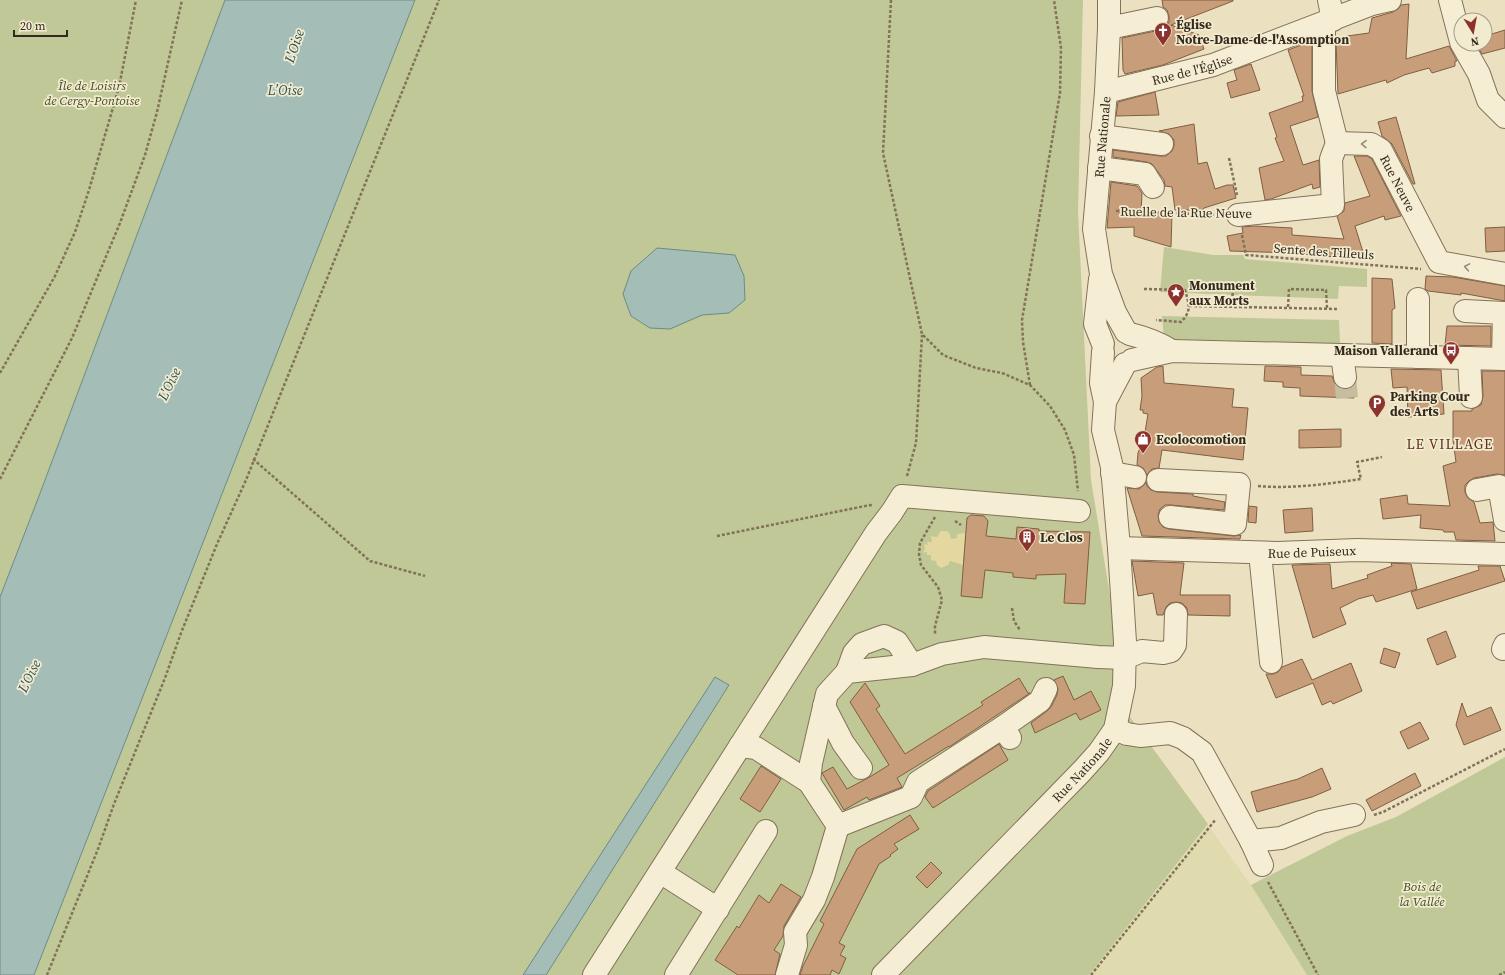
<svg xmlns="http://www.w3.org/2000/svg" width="1505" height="975" font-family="'Source Serif 4',serif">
<rect width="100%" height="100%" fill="#ebe1c1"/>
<path fill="#e0dbaf" d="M1208,825l43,60 56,90h-218z"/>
<g fill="#bfc896">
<path d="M0,0h225l-186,496 -39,101z"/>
<path d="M415,0h668l-5,212 13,268 39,237 78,107 -119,151h-1055z"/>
<path d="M1164,247l49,8h30l2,4 122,10v18l-28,-1 -1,13 -178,-7z"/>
<path d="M1162,316l177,4 1,24 -176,-5z"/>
<path d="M1505,757v218h-198l-56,-90 96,-49 49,-19z"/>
</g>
<path fill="#e5d7a0" d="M941,531h6l3,3 1,5 6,-1v-4l8,-1 -2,32 -13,-4 -2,4 -7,3 -4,-3 -1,-4 -5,-1v-5h-4v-3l-4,1 2,-5 -1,-4 4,1 -1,-3h5l-1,-6 6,1z"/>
<g fill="#a4bdb7" stroke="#6b8b85">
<path d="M225,0h190l-381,975h-34v-378l39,-101z"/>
<path d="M657,248l78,7 9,21 1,24 -16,13 -27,2 -32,14 -20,-1 -19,-12 -8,-22 8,-23z"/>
<path d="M715,677l14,8 -183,290h-23z"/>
</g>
<g fill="#c79e79" stroke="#815e41">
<path d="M1162,0h71v1l-62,24 28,10 5,14 -41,16 -38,9 -2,-4 -1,-32 38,-8 6,-3 3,-5v-6l-2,-6 -4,-3z"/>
<path d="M1409,4l-3,55 43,-13 8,15h-2v5l-23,7 -3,-5 -25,7 -17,8 -1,-3 -48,14 -2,-52 12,-1 -1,-5 22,-3 3,-15 21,-6 5,-3 3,-4z"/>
<path d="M1505,30v18l-23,6 -6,-10h9v-8z"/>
<path d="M1312,41v50l6,26 -28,9 13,39 16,-5 1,27 -7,2 -1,-5 -41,15 -6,1 -6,-32 25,-7 -9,-23 2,-1 -8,-24 34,-12 -1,-5h2l-16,-46z"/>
<path d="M1251,64l9,26 -29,8 -4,-15 10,-3 -3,-10z"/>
<path d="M1155,92l4,23 -43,1 2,-14z"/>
<path d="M1396,117l19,67h-2l-21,-40 -10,-8 -4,-14z"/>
<path d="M1194,124l4,40 9,-2 8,27 12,-4h6l3,13 -32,10 -1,2h-28l-3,-23 -7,-1 -1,-6 -12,-16 -5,-2 -34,-5v-7l47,6h6l6,-5 2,-5v-6l-5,-6 -10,-3z"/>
<path d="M1354,156h13l5,3 29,57 -16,4 -1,-4 -29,10 8,26h-2l1,4 -16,2 -53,-5 -63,-2 -3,-15 16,-3 -1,-6 12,-1 38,2v7l52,4 -7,-23 7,-5 1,-8 25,-7z"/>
<path d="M1111,182l26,4 5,7 -1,20 31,1 -1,33 -37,-11v-9l-27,1z"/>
<path d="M1505,227v24l-19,1 -1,-24z"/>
<path d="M1426,276l27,1 52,9v15l-44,-8v2l-33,-4 -3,-2z"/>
<path d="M1372,278l20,1 3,29 -3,2v34l-20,-1z"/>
<path d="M1447,326h44v20l-46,-1z"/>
<path d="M1163,366l1,17 70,6 -2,18 16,1 -5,52 -81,-10 -3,18 -7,1 -5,6 -4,-7 -6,-3 1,-12 6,-15 4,-24 -5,-1v-3h-3l2,-14 -1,-18 16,-11z"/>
<path d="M1265,366l36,1v8l31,1 3,8 5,4 6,1 6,-2 2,11 -54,-2v-8l-17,-1v-5l-19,-1z"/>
<path d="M1391,369l50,1 3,44 -36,3 -1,-30 -14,1z"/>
<path d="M1482,371h23v104l-8,-1 -23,4 -5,3 -4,4v7l3,6 6,4 6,21 13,-1 2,19 -39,-1 -2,-8h-10l-1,-2 -23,-2 1,-13 -38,4 -3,-20 27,-4 1,9 42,2 -7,-40 13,-4 -3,-22v-29h19v-2l9,-4 2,-9z"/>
<path d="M1341,429v18l-42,1v-18z"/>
<path d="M1146,482l1,4 4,4 6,2 36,2v2l32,6 -1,8 -53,-5h-6l-5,4 -2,6 1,7 4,5 6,2 65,7 7,-1 -1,4 -98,-3 -15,-48 12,1 5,-4z"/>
<path d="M1249,506l8,1 -1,16 -8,-1z"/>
<path d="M1312,508l1,23 -28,2 -2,-23z"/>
<path d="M971,515l13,1 4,5 -2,15 30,3 1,-12 22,2v2l51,1 -5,72 -21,-1 2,-29 -30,1v4l-23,-2v-4l-28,-3 -3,28 -21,-2 6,-78z"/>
<path d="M1132,561l52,2 -4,32h50v21l-42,-1 -1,-7 -5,-5 -6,-1 -6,1 -4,4 -3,8h-6l-4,-22 -15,3z"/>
<path d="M1391,563l20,1 6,25 -41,13 -3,-7 -15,4 -18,9 6,16 -33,14 -21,-73 38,-1 2,25 36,-11 -1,-3 25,-9z"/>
<path d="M1478,566h22l5,15 -88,28 -6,-17 68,-22z"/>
<path d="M1446,631l10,26 -19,8 -10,-26z"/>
<path d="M1384,648l16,5 -5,15 -15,-5z"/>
<path d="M1302,659l10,21 39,-17 11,28 -29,13 -2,-3 -9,4 -9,-22 -37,15 -10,-24h7l5,-2 4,-5z"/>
<path d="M1063,676l11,24 17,-9 10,19 -21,10 -4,-7 -41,20 -4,-10 16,-12 4,-4 6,-12 1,-6 -4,-9z"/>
<path d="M1019,678l9,15h2l-81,54v-1l-52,32 5,9 -33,13 -2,-3 -23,13 -22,-37 11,-6 14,22 21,-11 21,-13 -39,-63 15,-19 15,23 -4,3 29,45 78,-49 -2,-3z"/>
<path d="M1462,703l5,14 24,-10 10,23 -37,15 -8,-20z"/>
<path d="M1420,722l9,17 -21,10 -8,-17z"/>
<path d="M999,744l9,16 -75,48 -8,-11 3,-6z"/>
<path d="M761,766l20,13 -21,33 -20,-13z"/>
<path d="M1322,768l9,21 -19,8 -55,15 -6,-20 47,-13z"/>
<path d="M1415,773l6,13 -49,25 -6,-11z"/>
<path d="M910,815l9,14 -25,15 4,5 -8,6 1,1 -12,8 -40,79 6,3 -5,9 6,3 -7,16 -7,-4 -2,5h-30l3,-9 21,-42 -4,-3 37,-72z"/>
<path d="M931,862l11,11 -15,15 -11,-11z"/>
<path d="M781,884l20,13 -17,29 -1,10 -9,14 6,4 -5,21h-37l-23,-15 22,-34 2,2 20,-33 10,8z"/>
</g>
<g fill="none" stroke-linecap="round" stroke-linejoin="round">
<path stroke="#c6bca0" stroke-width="22" stroke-dasharray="22 11" stroke-linecap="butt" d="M1345,377l2,21"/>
<g stroke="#83725a" stroke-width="24">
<g id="minor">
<path d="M1109,0v28l-3,64 -12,137 7,45 14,38 11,20"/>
<path d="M1329,0l4,20"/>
<path d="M1450,0l11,42"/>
<path d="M1324,23v68l13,52"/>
<path d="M1109,28l48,-10"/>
<path d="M1462,44l17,30 9,26 17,17"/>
<path id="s1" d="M1106,92l107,-27 159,-61 18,-4"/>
<path d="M1101,136l61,8"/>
<path id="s2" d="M1337,143l34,1 10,6 58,112 66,12"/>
<path d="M1099,168l46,6 8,13"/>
<path d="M1238,215l95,-10 -2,-46 6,-16"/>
<path d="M1100,279l-5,45 8,20"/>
<path d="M1418,299v58"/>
<path d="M1465,311l39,2 -1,46"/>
<path d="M1130,334c16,4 29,9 42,17"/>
<path d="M1342,355l3,22"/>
<path d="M1469,358l2,39"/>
<path d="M1132,360l40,-9 333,8"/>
<path d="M1105,402l20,-38"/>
<path d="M1112,473l23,4"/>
<path d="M1158,480l81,4 -4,40 -65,-7"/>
<path d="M1477,490l22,-4 6,34"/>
<path id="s3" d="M1119,548l158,5 80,-3 148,4"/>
<path d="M1260,553l11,109"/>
<path d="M1503,649l2,-4"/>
<path d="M847,672l7,-19 8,-9 22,-8 13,6 15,23"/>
<path d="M824,706l19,37 18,25"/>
<path d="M1003,727l37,-26 6,-12"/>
<path d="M1115,729l12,5 13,2 30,-3 13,5 19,14 49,89 11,24"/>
<path d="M740,746l16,2 53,34 29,44 73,-29 7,-15 85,-55 7,11"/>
<path d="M809,782l2,-19 16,-69 20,-22 65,-7 30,-11 42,-7 114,10 27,1 17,-7 21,2 8,-2 4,-6 1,-31"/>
<path d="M1251,841l30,-3 40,-16 33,-7"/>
<path d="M660,872l58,37"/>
<path d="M594,975l282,-442 16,-21 10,-16 177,15"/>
<path d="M676,975l90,-144"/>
<path d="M787,975l9,-30 -1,-13 19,-32 9,-23 15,-51"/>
<path id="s4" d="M883,975l199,-204 17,-19 16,-23 9,-43 1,-44 -6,-94 -7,-81 -9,-37 2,-28 -4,-19 2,-31"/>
</g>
</g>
<g stroke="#83725a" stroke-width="2.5" stroke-dasharray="3 2" stroke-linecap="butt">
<path d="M891,0l-8,153 39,181 21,21 33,13 26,5 28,12 20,21 15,24 9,25 4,36"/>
<path d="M1229,158l8,37"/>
<path d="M1116,211l103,4"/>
<path d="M1242,235l4,20 175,14"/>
<path d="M1144,289l41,1c4,14 7,21 -4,32l-25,-2"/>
<path d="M1189,306l149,3"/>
<path d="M1232,306l1,-19"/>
<path d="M1288,307l1,-18 37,1 1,18"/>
<path d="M0,373l55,-97 20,-44 14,-42 30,-103 17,-87"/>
<path d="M1030,385l-7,-43 -1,-22 38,-227 1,-45 -7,-48"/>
<path d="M253,459l117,102 55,15"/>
<path d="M907,476l9,-33 6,-108"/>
<path d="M0,479l72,-141 48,-115 25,-68 12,-43 25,-112"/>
<path d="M1258,486c34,3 69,-2 103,-7l-4,-17 25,-5"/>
<path d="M935,517l-15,26 -1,11 2,11 17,22 4,13 -7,26v9"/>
<path d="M955,521l6,4"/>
<path d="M717,536l153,-31 3,1"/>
<path d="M1012,608l2,13 6,9"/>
<path d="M1374,815l9,-3 122,-63"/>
<path d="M1268,882l50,93"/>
<path d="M47,975l51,-126 16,-45 51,-126 16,-45 36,-89 29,-64 193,-480"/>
<path d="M1091,975l125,-156"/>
<path d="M1499,975l6,-3"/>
</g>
<use href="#minor" stroke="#f6eed4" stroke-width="22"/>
</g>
<defs><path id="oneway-chevron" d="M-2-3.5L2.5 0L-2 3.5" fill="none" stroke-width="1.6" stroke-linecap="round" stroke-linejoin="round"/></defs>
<g stroke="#958c78">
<use href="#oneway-chevron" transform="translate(1364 144) rotate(-178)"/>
<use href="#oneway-chevron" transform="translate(1467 267) rotate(-170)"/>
</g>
<defs>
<g id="church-pin" transform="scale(0.9)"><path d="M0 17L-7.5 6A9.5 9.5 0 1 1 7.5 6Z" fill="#8e322e" stroke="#f3ebd0"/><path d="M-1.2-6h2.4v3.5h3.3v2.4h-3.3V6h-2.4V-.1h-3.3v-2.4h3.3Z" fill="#fff"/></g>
<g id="sight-pin" transform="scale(0.9)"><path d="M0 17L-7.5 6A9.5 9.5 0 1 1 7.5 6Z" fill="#8e322e" stroke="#f3ebd0"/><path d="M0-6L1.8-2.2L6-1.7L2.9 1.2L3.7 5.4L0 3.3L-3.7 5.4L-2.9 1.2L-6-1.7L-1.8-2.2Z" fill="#fff"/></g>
<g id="bus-pin" transform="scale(0.9)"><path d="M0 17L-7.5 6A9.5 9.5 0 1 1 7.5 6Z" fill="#8e322e" stroke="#f3ebd0"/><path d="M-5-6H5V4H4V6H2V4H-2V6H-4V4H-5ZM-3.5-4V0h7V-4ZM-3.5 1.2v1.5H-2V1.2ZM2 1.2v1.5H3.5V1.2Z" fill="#fff"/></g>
<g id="parking-pin" transform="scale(0.9)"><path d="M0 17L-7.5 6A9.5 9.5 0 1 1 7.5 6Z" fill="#8e322e" stroke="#f3ebd0"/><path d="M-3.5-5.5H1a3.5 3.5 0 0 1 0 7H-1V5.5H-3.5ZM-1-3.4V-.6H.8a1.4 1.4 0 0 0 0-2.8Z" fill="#fff"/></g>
<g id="shop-pin" transform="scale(0.9)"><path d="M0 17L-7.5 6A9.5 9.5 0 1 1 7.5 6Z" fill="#8e322e" stroke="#f3ebd0"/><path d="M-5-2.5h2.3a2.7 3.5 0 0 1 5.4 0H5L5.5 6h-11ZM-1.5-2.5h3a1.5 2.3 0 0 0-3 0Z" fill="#fff"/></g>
<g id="building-pin" transform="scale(0.9)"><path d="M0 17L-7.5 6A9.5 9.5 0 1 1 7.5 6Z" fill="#8e322e" stroke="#f3ebd0"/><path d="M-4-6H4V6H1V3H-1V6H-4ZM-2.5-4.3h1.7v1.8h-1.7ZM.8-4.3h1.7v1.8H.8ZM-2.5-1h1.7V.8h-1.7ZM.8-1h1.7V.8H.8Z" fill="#fff"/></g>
</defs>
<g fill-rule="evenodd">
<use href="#church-pin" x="1163" y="31"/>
<use href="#sight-pin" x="1176" y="292"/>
<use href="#bus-pin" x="1451" y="350"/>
<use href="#parking-pin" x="1377" y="403"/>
<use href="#shop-pin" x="1143" y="439"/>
<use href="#building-pin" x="1027" y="537"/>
</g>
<g text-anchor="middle" stroke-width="3.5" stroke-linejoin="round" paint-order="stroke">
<g font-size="13" font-weight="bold" fill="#34291d" stroke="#f3ebd0" text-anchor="start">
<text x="1176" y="29">Église<tspan x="1176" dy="15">Notre-Dame-de-l'Assomption</tspan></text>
<text x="1189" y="290">Monument<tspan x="1189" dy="15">aux Morts</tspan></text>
<text x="1438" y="355" text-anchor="end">Maison Vallerand</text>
<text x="1390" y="401">Parking Cour<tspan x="1390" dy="15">des Arts</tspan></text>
<text x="1156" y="444">Ecolocomotion</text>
<text x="1040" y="542">Le Clos</text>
</g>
<g font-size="13" fill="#34291d" stroke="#f3ebd0">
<text dy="5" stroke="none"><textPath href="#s1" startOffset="89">Rue de l'Église</textPath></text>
<text transform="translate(1102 137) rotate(-85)" y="5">Rue Nationale</text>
<text dy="5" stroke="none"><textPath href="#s2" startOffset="83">Rue Neuve</textPath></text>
<text transform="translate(1186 212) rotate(1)" y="5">Ruelle de la Rue Neuve</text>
<text transform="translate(1324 251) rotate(4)" y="5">Sente des Tilleuls</text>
<text dy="5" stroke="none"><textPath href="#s3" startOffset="193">Rue de Puiseux</textPath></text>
<text dy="5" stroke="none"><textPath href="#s4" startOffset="286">Rue Nationale</textPath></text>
</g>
<g font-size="13" font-style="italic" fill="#424f25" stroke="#f3ebd0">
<text x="92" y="90">Île de Loisirs<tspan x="92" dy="15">de Cergy-Pontoise</tspan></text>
<text x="1422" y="891">Bois de<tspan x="1422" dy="15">la Vallée</tspan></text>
</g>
<g font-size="14" font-style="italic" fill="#2d5352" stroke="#f3ebd0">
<text transform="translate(294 46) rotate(-71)" y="5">L'Oise</text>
<text x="285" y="95">L’Oise</text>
<text transform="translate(169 384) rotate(-64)" y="5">L'Oise</text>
<text transform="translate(29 676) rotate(-64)" y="5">L'Oise</text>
</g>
<g font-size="14" letter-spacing="1" fill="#5e301f" stroke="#f3ebd0">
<text x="1450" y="449">LE VILLAGE</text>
</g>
</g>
<g transform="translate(1473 32) rotate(169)"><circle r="19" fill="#f3ebd0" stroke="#a79d88"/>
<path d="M0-3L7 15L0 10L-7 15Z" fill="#8e322e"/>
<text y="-6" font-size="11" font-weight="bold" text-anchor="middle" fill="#34291d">N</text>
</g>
<path d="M14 30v6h53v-6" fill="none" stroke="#34291d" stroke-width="2"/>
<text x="20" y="30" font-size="12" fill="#34291d" stroke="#f3ebd0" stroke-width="3" paint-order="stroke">20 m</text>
</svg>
